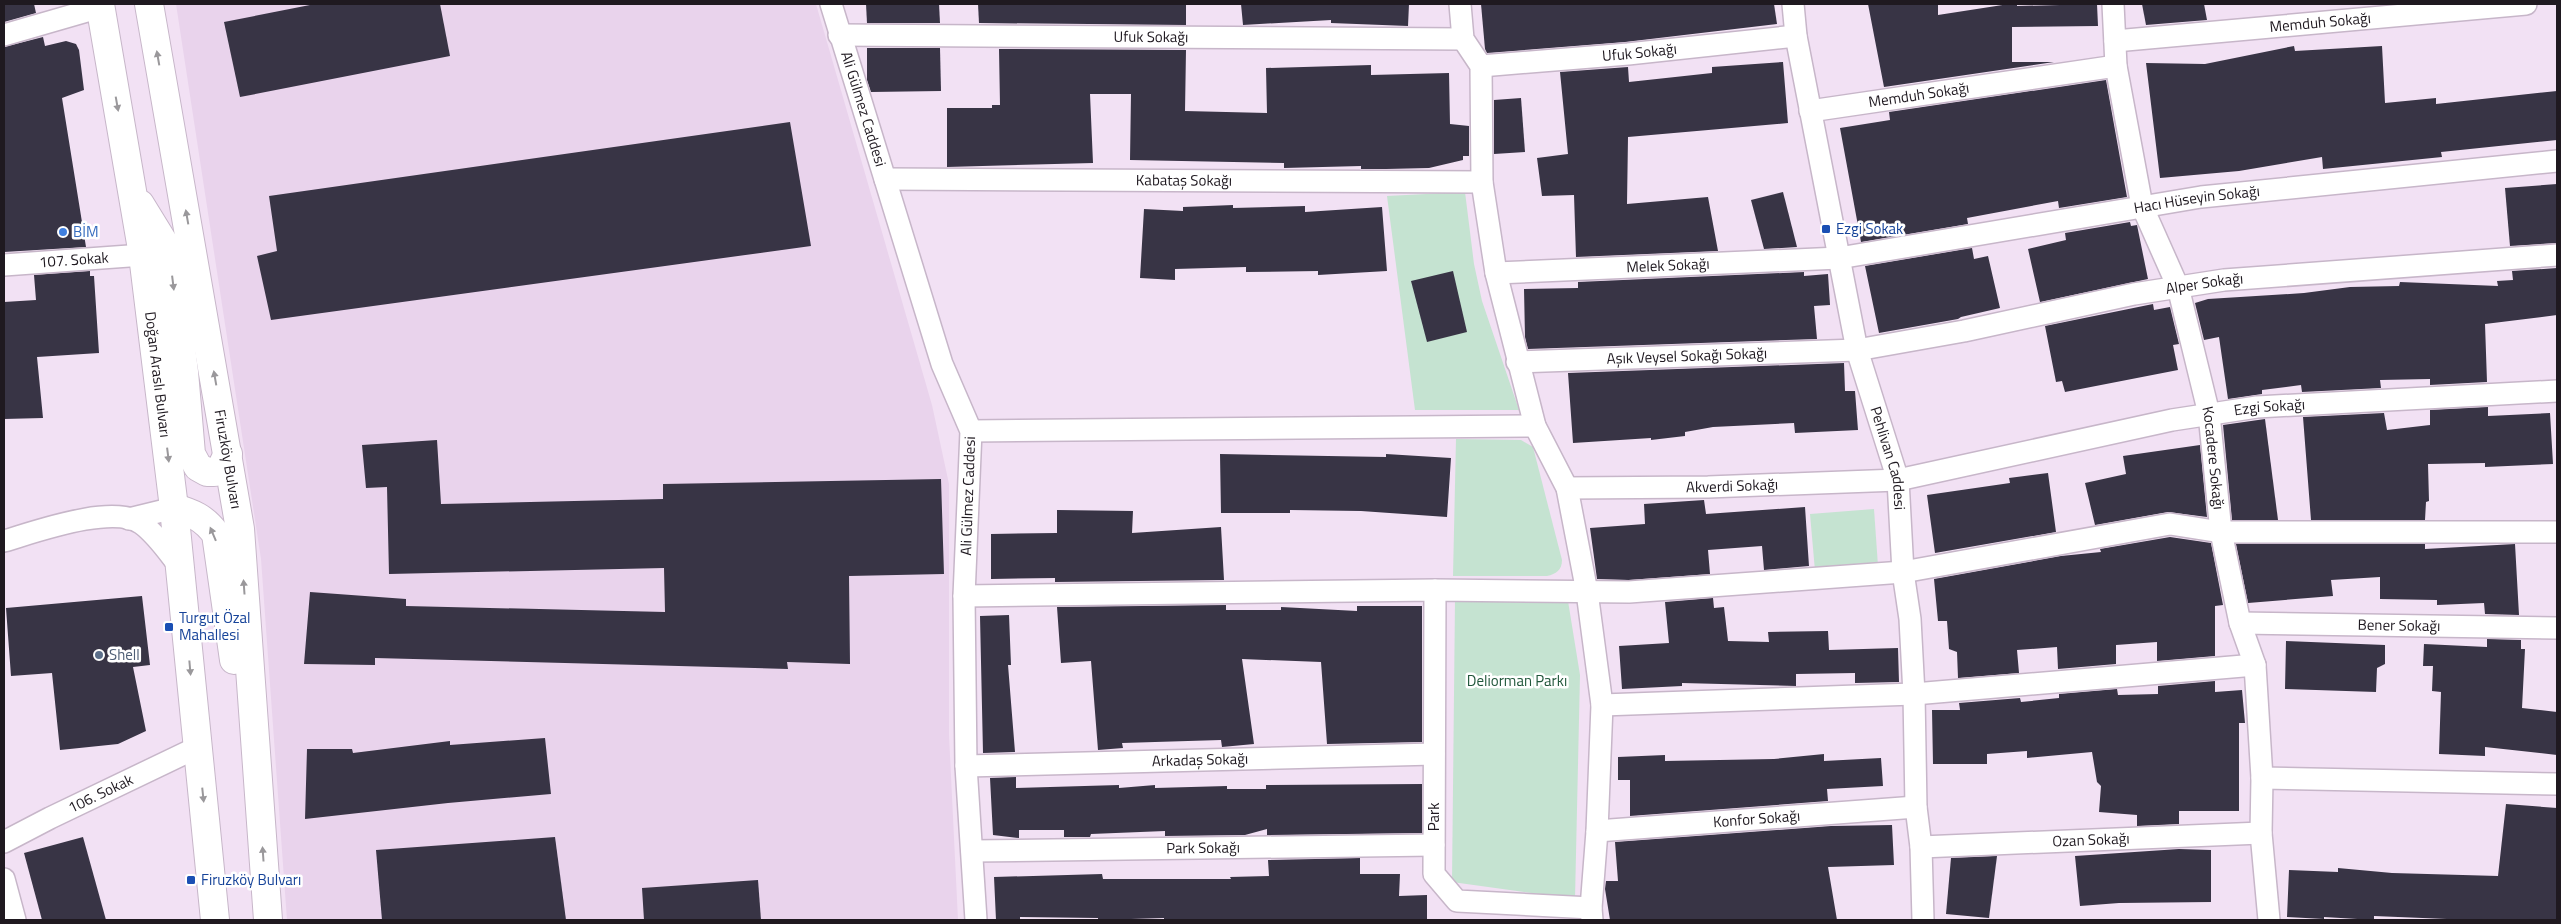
<svg xmlns="http://www.w3.org/2000/svg" width="2561" height="924" font-family="'Titillium Web',sans-serif">
<rect width="100%" height="100%" fill="#f2e1f4"/>
<path fill="#e9d3ec" d="M176,4h640l116,401 17,79v251l9,185h-671l-26,-361z"/>
<g fill="#c5e3d1">
<path d="M1465,192l9,72 8,37 37,109h-104l-28,-214z"/>
<path d="M1456,439l65,1 12,7 29,113c0,10 -6,14 -15,16h-94z"/>
<path d="M1874,509l4,57 -63,5 -5,-57z"/>
<path d="M1455,600l113,1 12,74 -5,224 -123,-17z"/>
</g>
<g fill="#383445">
<path d="M4,4h30l2,9 -32,9z"/>
<path d="M315,4h125l10,52 -210,41 -16,-75z"/>
<path d="M866,4h73l1,19h-73z"/>
<path d="M978,4h208v21l-207,-2z"/>
<path d="M1241,4h168l-1,22 -77,-3v-3l-88,5z"/>
<path d="M1481,4h293l3,20 -152,18 -138,11 -2,-4z"/>
<path d="M1868,4h70v11l71,-11h8v2l80,-2 1,22 -86,1v35h42l-170,25z"/>
<path d="M2142,4h62l3,16 -61,5z"/>
<path d="M43,37l2,9 21,-5 10,3 3,6 5,40 -22,8 24,149 -82,5v-205z"/>
<path d="M2294,46l1,5 87,-5 3,57 51,-5v6l121,-13v49l-116,12 1,5 -119,12 -1,-12 -83,14 -79,7 -14,-115 59,1z"/>
<path d="M867,48h73l1,43 -70,1 -4,-12z"/>
<path d="M999,49l187,1 -1,61 82,2 -1,-45 105,-3v10l78,-2 1,51 19,2v30h-6v4l-34,8 -43,1h-25v-3l-77,2v-5l-154,-3 1,-66h-41l3,69 -146,4v-59h45v-3h8z"/>
<path d="M1783,62l5,61 -160,14 -1,67 81,-7 10,54 -142,6 -2,-62 -32,1 -5,-38 31,-4 -8,-82 68,-5 1,15 83,-9v-6z"/>
<path d="M2106,80l21,117 -68,11 -1,-7 -91,17 1,6 -107,18 -21,-114 50,-8 -1,-8z"/>
<path d="M1521,98l4,54 -31,2v-54z"/>
<path d="M790,122l21,124 -540,74 -14,-64 20,-5 -8,-55z"/>
<path d="M2557,184v59l-47,3 -5,-58z"/>
<path d="M1783,192l14,55 -33,2 -13,-49z"/>
<path d="M1233,205v3l72,-2v6l77,-5 5,64 -69,4v-4l-72,1v-5l-71,2v11l-35,-2 4,-69 39,2v-4z"/>
<path d="M2130,222l1,4 6,-1 11,54 -108,23 -12,-53 38,-9 -1,-7z"/>
<path d="M1972,248l2,11 14,-3 12,52 -39,9 -3,2 -79,14 -14,-67z"/>
<path d="M2557,268v47l-72,9 2,58 -57,3v-6l-50,1 1,8 -79,4 -1,-7 -39,5v4l-34,5 -9,-62 -15,3 -9,-37 13,-4 96,-6 46,-6 49,-1 1,-4 98,4 -1,-5 16,-1 -1,-9z"/>
<path d="M90,271v5h4l5,77 -62,4 6,61 -39,1v-117l32,-2 -2,-25z"/>
<path d="M1453,271l14,61 -40,10 -16,-61z"/>
<path d="M1804,272v4l24,-2 2,31 -16,1 3,33 -289,10 -3,-12 -1,-48 54,-1v-6z"/>
<path d="M2153,304l1,6 16,-3 9,37 -6,1 5,25 -113,22 -3,-11 -6,1 -11,-56z"/>
<path d="M1844,363l1,28h10l3,39 -63,3 -1,-10 -81,4 -28,5v4l-34,4v-2l-78,5 -5,-70z"/>
<path d="M2488,407v9l62,-3 3,51 -68,3v-4l-57,1 1,37 -3,1 -1,18h-114l-8,-103 81,-4 3,17 43,-5v-15z"/>
<path d="M2265,419l13,101h-46l-9,-95z"/>
<path d="M437,440l4,64 222,-5v-15l278,-5 3,95 -95,2 1,88 -63,-2 1,7 -413,-11v7l-71,-1 6,-72 96,7v7l259,6 -1,-44 -275,6 -2,-87 -21,1 -4,-43z"/>
<path d="M2200,445l7,72 -39,-5 -73,13 -10,-42 41,-9 -3,-18z"/>
<path d="M1220,454l166,3v-3l65,4 -4,59 -86,-6 -71,-1v3h-69z"/>
<path d="M2048,473l8,59 -121,21 -8,-58 83,-12 -1,-5z"/>
<path d="M1704,500l2,14 99,-7 4,59 -45,4 -2,-24 -54,4 2,24 -81,6 -32,-1 -7,-51 55,-4 -1,-20z"/>
<path d="M1057,510l76,1 -1,22 89,-6 3,53 -169,2v-4l-64,1v-45l66,-1z"/>
<path d="M2170,537l41,6 12,62 -8,1v50l-58,5v-19l-41,3v19l-58,5 -1,-22 -40,3 2,23 -61,5 -1,-26 -8,-3 -2,-28h-9l-4,-42 127,-23 40,-4 -1,-3z"/>
<path d="M2236,544h189v5l90,-5 4,71 -34,-1 -1,-11 -47,2v-5l-57,-1v-22l-49,3 2,16 -85,7z"/>
<path d="M142,596l8,69 -17,2 13,64 -28,13 -58,6 -8,-77 -41,3 -5,-68z"/>
<path d="M1713,598l1,10 10,-1 4,34 41,1 -1,-10 60,-1 1,19 69,-2 1,34 -44,1v-10l-59,1v12l-114,-3v3l-60,3 -3,-43 50,-3 -4,-41z"/>
<path d="M1226,605v5h55v-3l76,4v-5h65v136l-95,2 -6,-82 -79,-3 12,85 -32,3 -1,-7 -99,3 1,5 -25,2 -7,-89 -30,2 -4,-56z"/>
<path d="M1009,615l2,50h-3l7,87 -32,1 -3,-137z"/>
<path d="M2487,639l34,1v9h4l-3,59 35,4v43l-72,-8v9l-46,-2 2,-62 -9,-1 1,-25h-10l1,-22 63,3z"/>
<path d="M2286,641l99,4v19l-8,4 -1,24 -91,-3z"/>
<path d="M2215,681v11l27,-2 3,33h-6v88h-60v13l-42,2v-11l-38,-3 2,-26 -4,-4 -5,-30 -65,6v-7l-40,3v10h-54l-1,-54h28l-1,-7 61,-5 1,4 38,-4v-4l58,-5 1,6 40,-1v-8z"/>
<path d="M545,738l6,56 -103,9 -143,16 2,-70h45l1,4 97,-12v4z"/>
<path d="M1824,754v7l57,-3 2,28 -56,3 1,12 -198,15v-36h-12v-23l47,-2v6l109,-2z"/>
<path d="M1016,777v11l103,-3v3l36,-3v3l72,-2v3h39v-4l156,-1v49l-155,2v-6l-22,6 -80,1v-5l-74,3 -1,3h-26v-7h-45v8l-26,-3 -3,-57z"/>
<path d="M2506,804l51,4v112h-86l-97,-4v4l-50,-3v2l-37,-2 2,-47 49,2v-4l54,5 106,3z"/>
<path d="M1892,825l2,40 -66,2 9,53h-227l-5,-31 1,-8h12l-3,-39 216,-16z"/>
<path d="M83,837l23,83h-64l-18,-67z"/>
<path d="M555,837l11,83h-184l-6,-70z"/>
<path d="M2179,849l32,1v52l-92,1 -39,3 -5,-50z"/>
<path d="M1997,856l-8,62 -43,-4 5,-56z"/>
<path d="M1360,858v16h40l-1,22 28,-1v25h-263v-2l-66,2v-2l-78,-1v3h-24l-2,-43 108,-3 1,5h128l-1,-2 39,-1 -1,-16z"/>
<path d="M758,880l3,40h-117l-2,-32z"/>
</g>
<g fill="none" stroke-linecap="round" stroke-linejoin="round">
<g stroke="#c7b6c9" stroke-width="24">
<g id="street">
<path id="s1" d="M831,4l111,360 29,67 -7,165 2,170 10,154"/>
<path d="M1460,4l3,35 18,27 1,116 14,91 39,153 32,62 20,104 15,113 -5,126 -6,77 1,12"/>
<path id="s2" d="M1793,4l3,32 61,314 41,130 5,92 7,47 4,75 2,113 5,40 2,73"/>
<path id="s3" d="M2113,4l3,62 26,140 36,81 31,127 12,118 19,91 15,42 7,113 -1,55 8,87"/>
<path d="M4,35l97,-28"/>
<path id="s4" d="M839,35l624,4"/>
<path id="s5" d="M2115,41l411,-37"/>
<path id="s6" d="M1481,66l147,-12 168,-18"/>
<path id="s7" d="M1810,111l306,-45"/>
<path id="s8" d="M885,179l597,3"/>
<path id="s9" d="M4,265l139,-10"/>
<path id="s10" d="M1496,273l343,-15 362,-61 356,-36"/>
<path id="s11" d="M1517,362l340,-12 107,-19 170,-37 90,-14 333,-25"/>
<path d="M971,431l564,-5"/>
<path id="s12" d="M1567,488l141,-1 190,-7 274,-60 85,-13 300,-16"/>
<path d="M129,519l45,-11"/>
<path d="M4,541c31,-9 110,-38 138,-17 15,11 26,28 38,43"/>
<path d="M1435,590l-1,284 23,27 134,7"/>
<path d="M964,596l471,-6 194,2 274,-20 267,-48 51,8h336"/>
<path id="s13" d="M2240,623l317,5"/>
<path d="M1602,705l312,-11 341,-29"/>
<path id="s14" d="M966,766l468,-12"/>
<path d="M2262,778l295,6"/>
<path id="s15" d="M1597,831l319,-24"/>
<path id="s16" d="M4,842l46,-24 148,-71"/>
<path id="s17" d="M1921,847l340,-14"/>
<path id="s18" d="M972,851l462,-6"/>
<path d="M4,879l11,41"/>
</g>
</g>
<g stroke="#c7b6c9" stroke-width="30">
<g id="primary">
<path id="s19" d="M100,4l43,251 31,253 41,412"/>
<path id="s20" d="M149,4l91,525 28,391"/>
<path d="M140,204l24,39 6,17 14,112 7,82 7,13 9,5h7l7,-4 7,-14"/>
<path d="M174,508c19,5 30,10 42,26l18,126"/>
</g>
</g>
<use href="#street" stroke="#fff" stroke-width="21"/>
<use href="#primary" stroke="#fff" stroke-width="28"/>
</g>
<defs><path id="oneway-solid" d="M-6-.8H1V-3.2L6.5 0L1 3.2V.8H-6Z" transform="scale(1.25)"/></defs>
<g fill="#9a989b">
<use href="#oneway-solid" transform="translate(158 58) rotate(-100)"/>
<use href="#oneway-solid" transform="translate(117 104) rotate(80)"/>
<use href="#oneway-solid" transform="translate(187 217) rotate(-100)"/>
<use href="#oneway-solid" transform="translate(173 283) rotate(83)"/>
<use href="#oneway-solid" transform="translate(215 378) rotate(-100)"/>
<use href="#oneway-solid" transform="translate(168 455) rotate(83)"/>
<use href="#oneway-solid" transform="translate(213 534) rotate(-113)"/>
<use href="#oneway-solid" transform="translate(244 587) rotate(-94)"/>
<use href="#oneway-solid" transform="translate(190 668) rotate(85)"/>
<use href="#oneway-solid" transform="translate(203 795) rotate(84)"/>
<use href="#oneway-solid" transform="translate(263 854) rotate(-94)"/>
</g>
<g fill="#1a4fb4" stroke="#fff" stroke-width="2">
<rect x="1821" y="224" width="10" height="10" rx="2.5"/>
<rect x="164" y="622" width="10" height="10" rx="2.5"/>
<rect x="186" y="875" width="10" height="10" rx="2.5"/>
</g>
<circle fill="#3f7fe0" stroke="#fff" stroke-width="2" cx="63" cy="232" r="5"/>
<circle fill="#5c6f8a" stroke="#fff" stroke-width="2" cx="99" cy="655" r="5"/>
<g text-anchor="middle" stroke-width="5" stroke-linejoin="round" paint-order="stroke">
<g font-size="15" fill="#1f1920" stroke="#fff">
<text dy="5" stroke="none"><textPath href="#s5" startOffset="206">Memduh Sokağı</textPath></text>
<text dy="5" stroke="none"><textPath href="#s4" startOffset="312">Ufuk Sokağı</textPath></text>
<text dy="5" stroke="none"><textPath href="#s6" startOffset="159">Ufuk Sokağı</textPath></text>
<text dy="5" stroke="none"><textPath href="#s7" startOffset="110">Memduh Sokağı</textPath></text>
<text dy="5" stroke="none"><textPath href="#s1" startOffset="110">Ali Gülmez Caddesi</textPath></text>
<text dy="5" stroke="none"><textPath href="#s8" startOffset="299">Kabataş Sokağı</textPath></text>
<text dy="5" stroke="none"><textPath href="#s10" startOffset="706">Hacı Hüseyin Sokağı</textPath></text>
<text dy="5" stroke="none"><textPath href="#s9" startOffset="70">107. Sokak</textPath></text>
<text dy="5" stroke="none"><textPath href="#s10" startOffset="172">Melek Sokağı</textPath></text>
<text dy="5" stroke="none"><textPath href="#s11" startOffset="694">Alper Sokağı</textPath></text>
<text dy="5" stroke="none"><textPath href="#s11" startOffset="170">Aşık Veysel Sokağı Sokağı</textPath></text>
<text dy="5" stroke="none"><textPath href="#s19" startOffset="375">Doğan Araslı Bulvarı</textPath></text>
<text dy="5" stroke="none"><textPath href="#s12" startOffset="710">Ezgi Sokağı</textPath></text>
<text dy="5" stroke="none"><textPath href="#s2" startOffset="465">Pehlivan Caddesi</textPath></text>
<text dy="5" stroke="none"><textPath href="#s3" startOffset="468">Kocadere Sokağı</textPath></text>
<text dy="5" stroke="none"><textPath href="#s20" startOffset="462">Firuzköy Bulvarı</textPath></text>
<text dy="5" stroke="none"><textPath href="#s12" startOffset="165">Akverdi Sokağı</textPath></text>
<text transform="translate(968 496) rotate(-88)" y="5">Ali Gülmez Caddesi</text>
<text dy="5" stroke="none"><textPath href="#s13" startOffset="159">Bener Sokağı</textPath></text>
<text dy="5" stroke="none"><textPath href="#s14" startOffset="234">Arkadaş Sokağı</textPath></text>
<text dy="5" stroke="none"><textPath href="#s16" startOffset="108">106. Sokak</textPath></text>
<text transform="translate(1434 817) rotate(-90)" y="5">Park</text>
<text dy="5" stroke="none"><textPath href="#s15" startOffset="160">Konfor Sokağı</textPath></text>
<text dy="5" stroke="none"><textPath href="#s17" startOffset="170">Ozan Sokağı</textPath></text>
<text dy="5" stroke="none"><textPath href="#s18" startOffset="231">Park Sokağı</textPath></text>
</g>
<g font-size="15" fill="#164399" stroke="#fff" text-anchor="start">
<text x="1836" y="234">Ezgi Sokak</text>
<text x="179" y="623">Turgut Özal<tspan x="179" dy="17">Mahallesi</tspan></text>
<text x="201" y="885">Firuzköy Bulvarı</text>
</g>
<g font-size="15" fill="#366cbe" stroke="#fff" text-anchor="start">
<text x="73" y="237">BİM</text>
</g>
<g font-size="15" fill="#4e5e75" stroke="#fff" text-anchor="start">
<text x="109" y="660">Shell</text>
</g>
<g font-size="15" fill="#21573b" stroke="#fff">
<text x="1517" y="686">Deliorman Parkı</text>
</g>
</g>
<rect width="2561" height="924" fill="none" stroke="#1f1920" stroke-width="10"/>
</svg>
